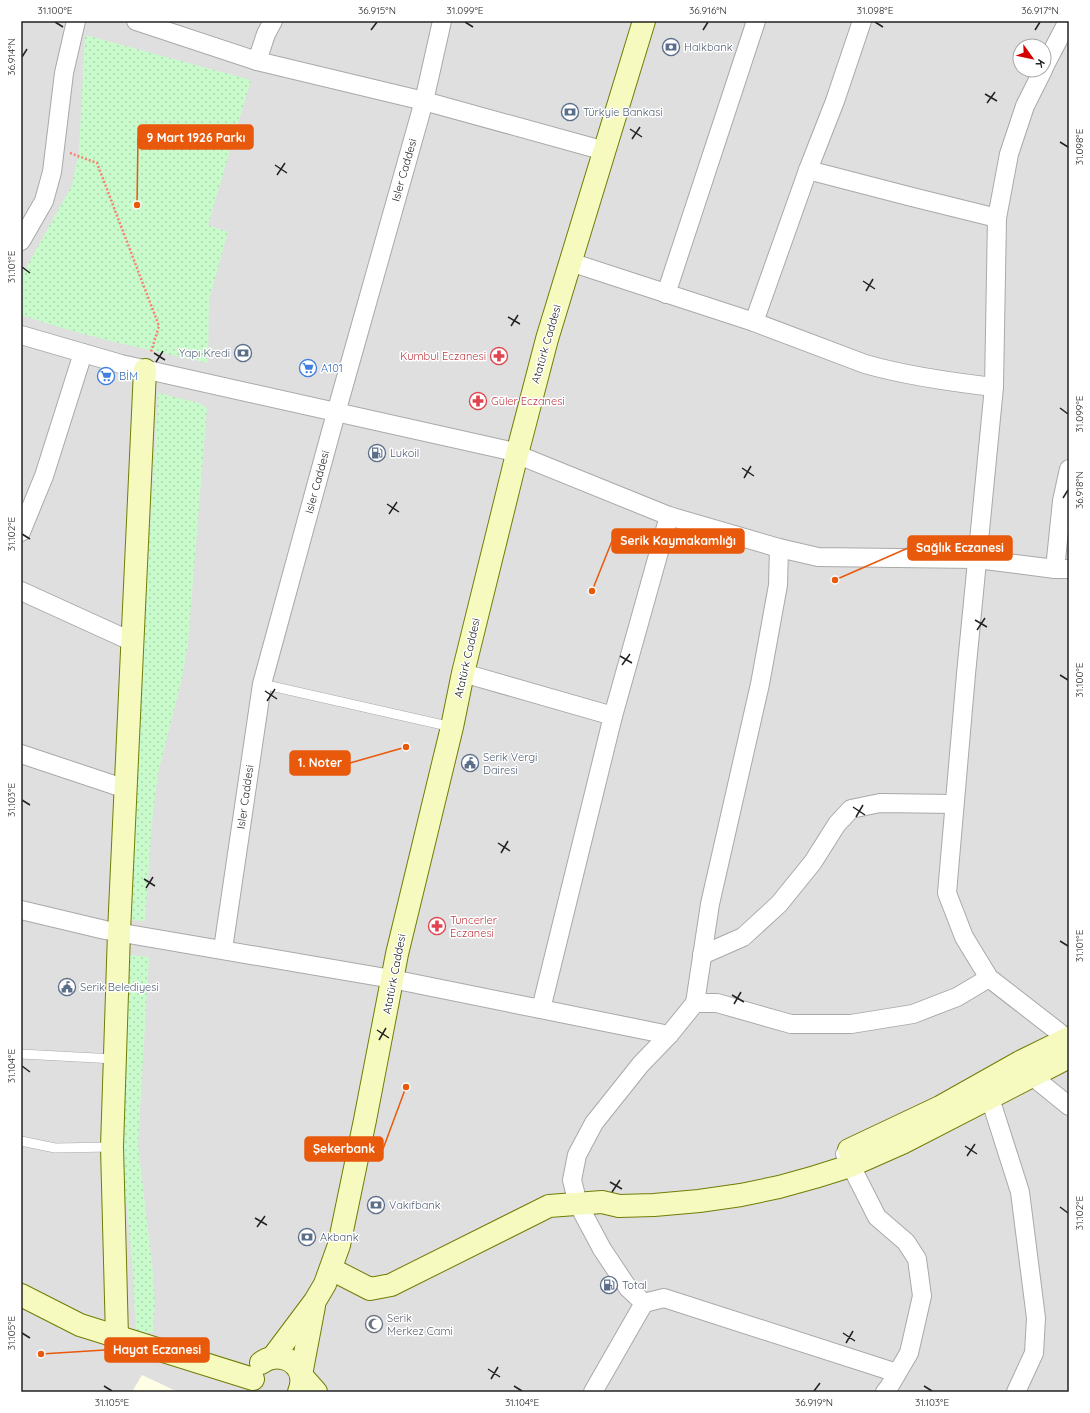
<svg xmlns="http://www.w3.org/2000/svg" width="1090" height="1413" font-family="Quicksand,sans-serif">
<defs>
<pattern id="park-dots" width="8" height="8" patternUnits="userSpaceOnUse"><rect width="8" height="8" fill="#c8facc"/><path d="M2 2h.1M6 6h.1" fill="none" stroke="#acd6af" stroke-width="1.8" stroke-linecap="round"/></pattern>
</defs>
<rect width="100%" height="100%" fill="#f2efe9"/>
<path fill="#e0dfdf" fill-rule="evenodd" d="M21,21h1048v1371h-1048zM1020,46h24v24h-24z"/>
<path fill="#ffffe5" d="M142,1375l36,17h-46z"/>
<g fill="url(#park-dots)">
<path d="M85,35l166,45 -43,145 20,7 -19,68 -1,63c-63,-14 -126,-27 -187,-48v-38l51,-92 7,-34z"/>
<path d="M158,393l41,10 8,5 -19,235 -6,35 -24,95 -6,49 -7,99 -18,-1z"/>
<path d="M130,955l19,2 -11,188 15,127 2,31 -2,29 -17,1 -4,-74 -11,-109 -1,-28z"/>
</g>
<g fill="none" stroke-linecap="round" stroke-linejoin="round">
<g stroke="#a9a9a9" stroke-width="10">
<g id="lane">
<path d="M262,684l190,43"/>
<path d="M21,1054l94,5"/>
<path d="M21,1141l34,7 57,-1"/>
</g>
</g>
<g stroke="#a9a9a9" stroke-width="20">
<g id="street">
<path d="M136,21l121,40 167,40 181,50"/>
<path d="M257,61l9,-27 7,-13"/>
<path d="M1044,67l24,-46"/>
<path d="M1043,70l-18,36 -16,48 -12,64 -3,169 -28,287 -19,219 17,44 25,41 80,62"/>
<path d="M808,170l104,27 85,21"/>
<path d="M21,241l23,-40 8,-29 12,-99 12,-52"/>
<path d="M570,262l184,60 111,42c42,12 85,18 129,23"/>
<path d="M666,294l90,-273"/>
<path d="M754,322l54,-152 27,-69 27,-80"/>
<path d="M21,335l100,29 385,86 163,66 110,32 39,9 159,2 78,10h14"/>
<path d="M21,532l23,-56 39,-123"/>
<path d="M1055,569l7,-68 7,-32"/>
<path d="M21,591l112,51"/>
<path d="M463,673l150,43"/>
<path d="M21,754l105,35"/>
<path d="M21,910l84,20 287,49 277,56"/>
<path d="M223,949l39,-265 74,-271 88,-312 18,-80"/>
<path d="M702,955l41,-18 36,-33 34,-42 24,-38 14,-15 29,-6 74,1"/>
<path d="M695,1003l15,-99 50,-220 18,-99 1,-37"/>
<path d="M541,1009l72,-293 56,-200"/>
<path d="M1032,1076l37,30"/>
<path d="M990,1098l30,94 16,126 -2,35 -18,39"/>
<path d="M845,1154l32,63 29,25 11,17 5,37 -13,57 -20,34 -4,5"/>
<path d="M644,1303l20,-5 233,75"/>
<path d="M593,1392l51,-89 -16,-15 -26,-39 -24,-45 -6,-24 5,-25 17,-32 47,-59 28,-29 26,-32h22l74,21h60l62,-10 44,-17 32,-19"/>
</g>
</g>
<g stroke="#707d05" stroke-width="24">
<g id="secondary">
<path d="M849,1150l91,-43 80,-45 49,-24"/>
<path d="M331,1269l39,20 21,-4 158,-79 53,-4 17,4 35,-1 45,-4 42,-6 38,-8 36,-10 35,-11 52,-23 167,-86"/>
<path d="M21,1295l59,30 173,54"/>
<path d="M314,1306l-13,69 15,17"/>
<path d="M117,1337l-5,-190 7,-215 26,-562"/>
<path d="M273,1357l42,-56 10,-17 14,-39 26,-125 32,-166 55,-227 11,-54 54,-219 30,-115 97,-318"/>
<path d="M261,1363c14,-11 36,-5 40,13 1,6 0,11 -2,16"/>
</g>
</g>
<path stroke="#fa8072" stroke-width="2.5" stroke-dasharray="2 2" stroke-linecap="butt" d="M70,153l27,10 62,163 -8,26"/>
<use href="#lane" stroke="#fff" stroke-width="9"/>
<use href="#street" stroke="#fff" stroke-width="18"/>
<use href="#secondary" stroke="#f7fabf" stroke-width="22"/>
</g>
<path fill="none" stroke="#222" stroke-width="1.5" d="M55,22l8,5M465,22l8,5M875,22l8,5M371,30l6,-8M703,30l5,-8M1035,30l5,-8M22,57l5,-8M985,94l12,7M987,103l8,-11M630,129l12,8M632,139l8,-12M1060,142l8,5M275,165l12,8M277,175l8,-12M22,267l8,6M863,281l12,8M866,291l7,-12M508,317l12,7M511,326l7,-11M154,353l11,7M156,362l7,-11M1060,408l8,6M742,468l12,8M744,478l7,-12M1063,498l5,-8M387,504l12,8M389,514l8,-12M22,534l8,5M975,620l12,7M977,630l8,-12M620,656l12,7M622,665l8,-11M1060,675l8,5M265,691l12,8M267,701l8,-12M22,800l8,5M853,807l12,8M856,817l7,-12M498,843l12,8M501,853l7,-12M144,879l11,7M146,888l7,-11M1060,941l8,5M732,995l12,7M734,1004l7,-12M377,1030l12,8M379,1040l7,-12M22,1066l8,6M965,1146l12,8M967,1156l8,-12M610,1182l12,7M612,1192l8,-12M1060,1207l8,6M255,1218l12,7M257,1227l8,-11M22,1333l8,5M843,1333l12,8M846,1343l7,-12M488,1369l12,8M491,1379l7,-12M104,1386l8,5M514,1386l8,5M924,1386l8,5M814,1391l6,-8"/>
<defs>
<g id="bank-ring" transform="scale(0.9)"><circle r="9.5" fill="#fff" stroke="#5c6f8a" stroke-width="1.5"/><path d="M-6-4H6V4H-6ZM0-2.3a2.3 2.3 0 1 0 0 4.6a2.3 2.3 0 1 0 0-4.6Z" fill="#5c6f8a"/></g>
<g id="pharmacy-ring" transform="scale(0.9)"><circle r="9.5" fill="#fff" stroke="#e0444e" stroke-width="1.5"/><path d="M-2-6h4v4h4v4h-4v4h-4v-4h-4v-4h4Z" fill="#e0444e"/></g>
<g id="supermarket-ring" transform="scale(0.9)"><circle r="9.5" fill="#fff" stroke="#3f7fe0" stroke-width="1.5"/><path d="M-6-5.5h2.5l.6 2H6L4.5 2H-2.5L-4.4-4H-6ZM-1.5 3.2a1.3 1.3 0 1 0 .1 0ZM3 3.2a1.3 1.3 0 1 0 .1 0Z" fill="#3f7fe0"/></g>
<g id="fuel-ring" transform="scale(0.9)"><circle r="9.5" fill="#fff" stroke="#5c6f8a" stroke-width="1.5"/><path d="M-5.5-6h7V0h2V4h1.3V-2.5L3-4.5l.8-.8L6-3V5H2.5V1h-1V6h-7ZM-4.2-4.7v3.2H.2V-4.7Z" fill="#5c6f8a"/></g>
<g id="civic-ring" transform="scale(0.9)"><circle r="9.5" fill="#fff" stroke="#5c6f8a" stroke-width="1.5"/><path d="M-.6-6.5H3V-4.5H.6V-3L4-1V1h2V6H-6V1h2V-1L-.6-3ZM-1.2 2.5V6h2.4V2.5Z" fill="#5c6f8a"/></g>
<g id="mosque-ring" transform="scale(0.9)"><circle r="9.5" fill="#fff" stroke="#6b7280" stroke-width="1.5"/><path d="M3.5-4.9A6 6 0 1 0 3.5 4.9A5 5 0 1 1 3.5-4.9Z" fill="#6b7280"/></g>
</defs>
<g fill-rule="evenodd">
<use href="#bank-ring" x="671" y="47"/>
<use href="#bank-ring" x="570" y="112"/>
<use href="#bank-ring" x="243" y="353"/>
<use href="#pharmacy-ring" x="499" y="356"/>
<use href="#supermarket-ring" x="308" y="368"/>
<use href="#supermarket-ring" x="106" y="376"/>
<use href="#pharmacy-ring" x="478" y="401"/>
<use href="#fuel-ring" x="377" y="453"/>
<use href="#civic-ring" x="470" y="763"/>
<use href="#pharmacy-ring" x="437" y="926"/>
<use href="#civic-ring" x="67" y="987"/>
<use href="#bank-ring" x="376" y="1205"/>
<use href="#bank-ring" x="307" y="1237"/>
<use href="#fuel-ring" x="609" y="1285"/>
<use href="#mosque-ring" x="374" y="1324"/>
</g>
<g text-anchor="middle" stroke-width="3" stroke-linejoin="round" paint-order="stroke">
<g font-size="11" fill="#4e5e75" stroke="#fff" text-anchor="start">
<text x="684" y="51">Halkbank</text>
<text x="583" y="116">Türkyie Bankasi</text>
<text x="230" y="357" text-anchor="end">Yapı Kredi</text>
<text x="390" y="457">Lukoil</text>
<text x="483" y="761">Serik Vergi<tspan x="483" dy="13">Dairesi</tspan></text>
<text x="80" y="991">Serik Belediyesi</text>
<text x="389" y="1209">Vakıfbank</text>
<text x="320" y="1241">Akbank</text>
<text x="622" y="1289">Total</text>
</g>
<g font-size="11" fill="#222" stroke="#fff">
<text transform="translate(404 170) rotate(-74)" y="4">Isler Caddesi</text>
<text transform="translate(546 344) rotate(-74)" y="4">Atatürk Caddesi</text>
<text transform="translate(317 482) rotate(-75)" y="4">Isler Caddesi</text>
<text transform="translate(467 658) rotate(-77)" y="4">Atatürk Caddesi</text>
<text transform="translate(245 797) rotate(-82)" y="4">Isler Caddesi</text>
<text transform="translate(394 974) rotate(-79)" y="4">Atatürk Caddesi</text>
</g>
<g font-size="11" fill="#be3a42" stroke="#fff" text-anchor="start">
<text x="486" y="360" text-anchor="end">Kumbul Eczanesi</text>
<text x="491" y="405">Güler Eczanesi</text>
<text x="450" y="924">Tuncerler<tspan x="450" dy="13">Eczanesi</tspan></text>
</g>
<g font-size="11" fill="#366cbe" stroke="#fff" text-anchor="start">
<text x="321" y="372">A101</text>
<text x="119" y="380">BİM</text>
</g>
<g font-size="11" fill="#5b616d" stroke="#fff" text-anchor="start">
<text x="387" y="1322">Serik<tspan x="387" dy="13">Merkez Cami</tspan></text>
</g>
</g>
<path fill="none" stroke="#e8590c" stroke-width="1.5" d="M137 205L138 137M592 591L612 541M835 580L908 548M406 747L350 763M406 1087L383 1149M41 1354L105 1350"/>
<g fill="#e8590c" stroke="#fff" stroke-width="1.5">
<circle cx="137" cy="205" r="4"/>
<circle cx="592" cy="591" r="4"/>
<circle cx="835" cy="580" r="4"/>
<circle cx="406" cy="747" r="4"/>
<circle cx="406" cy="1087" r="4"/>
<circle cx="41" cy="1354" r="4"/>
</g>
<g fill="#e8590c" stroke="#e8590c" stroke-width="1.5">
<rect x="138" y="125" width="115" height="24" rx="4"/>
<rect x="612" y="529" width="132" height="24" rx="4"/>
<rect x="908" y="536" width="104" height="24" rx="4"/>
<rect x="290" y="751" width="60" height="24" rx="4"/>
<rect x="305" y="1137" width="78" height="24" rx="4"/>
<rect x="105" y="1338" width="104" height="24" rx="4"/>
</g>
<g font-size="12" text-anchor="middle" font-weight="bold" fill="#fff">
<text x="196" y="142">9 Mart 1926 Parkı</text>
<text x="678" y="545">Serik Kaymakamlığı</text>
<text x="960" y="552">Sağlık Eczanesi</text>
<text x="320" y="767">1. Noter</text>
<text x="344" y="1153">Şekerbank</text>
<text x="157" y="1354">Hayat Eczanesi</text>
</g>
<rect width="1090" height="1413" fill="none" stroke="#ffffff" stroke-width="44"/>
<g transform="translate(1032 58) rotate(123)"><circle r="19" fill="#ffffff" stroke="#a7a7a7"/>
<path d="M0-3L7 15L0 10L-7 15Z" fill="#d40000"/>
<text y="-6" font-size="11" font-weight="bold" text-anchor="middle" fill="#222222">K</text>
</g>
<rect x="22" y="22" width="1046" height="1369" fill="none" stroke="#222" stroke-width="1.5"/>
<g font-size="10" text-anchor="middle" fill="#222">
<text x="55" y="14">31.100°E</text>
<text x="377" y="14">36.915°N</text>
<text x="465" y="14">31.099°E</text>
<text x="708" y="14">36.916°N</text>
<text x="875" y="14">31.098°E</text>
<text x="1040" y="14">36.917°N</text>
<text transform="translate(11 57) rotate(-90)" y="4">36.914°N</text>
<text transform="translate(1079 147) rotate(-90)" y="4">31.098°E</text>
<text transform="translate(11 267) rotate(-90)" y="4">31.101°E</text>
<text transform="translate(1079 414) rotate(-90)" y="4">31.099°E</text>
<text transform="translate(1079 490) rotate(-90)" y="4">36.918°N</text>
<text transform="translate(11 534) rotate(-90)" y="4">31.102°E</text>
<text transform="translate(1079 680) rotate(-90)" y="4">31.100°E</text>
<text transform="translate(11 800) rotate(-90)" y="4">31.103°E</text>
<text transform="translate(1079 946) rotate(-90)" y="4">31.101°E</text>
<text transform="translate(11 1066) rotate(-90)" y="4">31.104°E</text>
<text transform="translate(1079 1213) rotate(-90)" y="4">31.102°E</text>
<text transform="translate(11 1333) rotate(-90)" y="4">31.105°E</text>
<text x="112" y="1406">31.105°E</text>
<text x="522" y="1406">31.104°E</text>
<text x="814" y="1406">36.919°N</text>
<text x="932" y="1406">31.103°E</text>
</g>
</svg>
